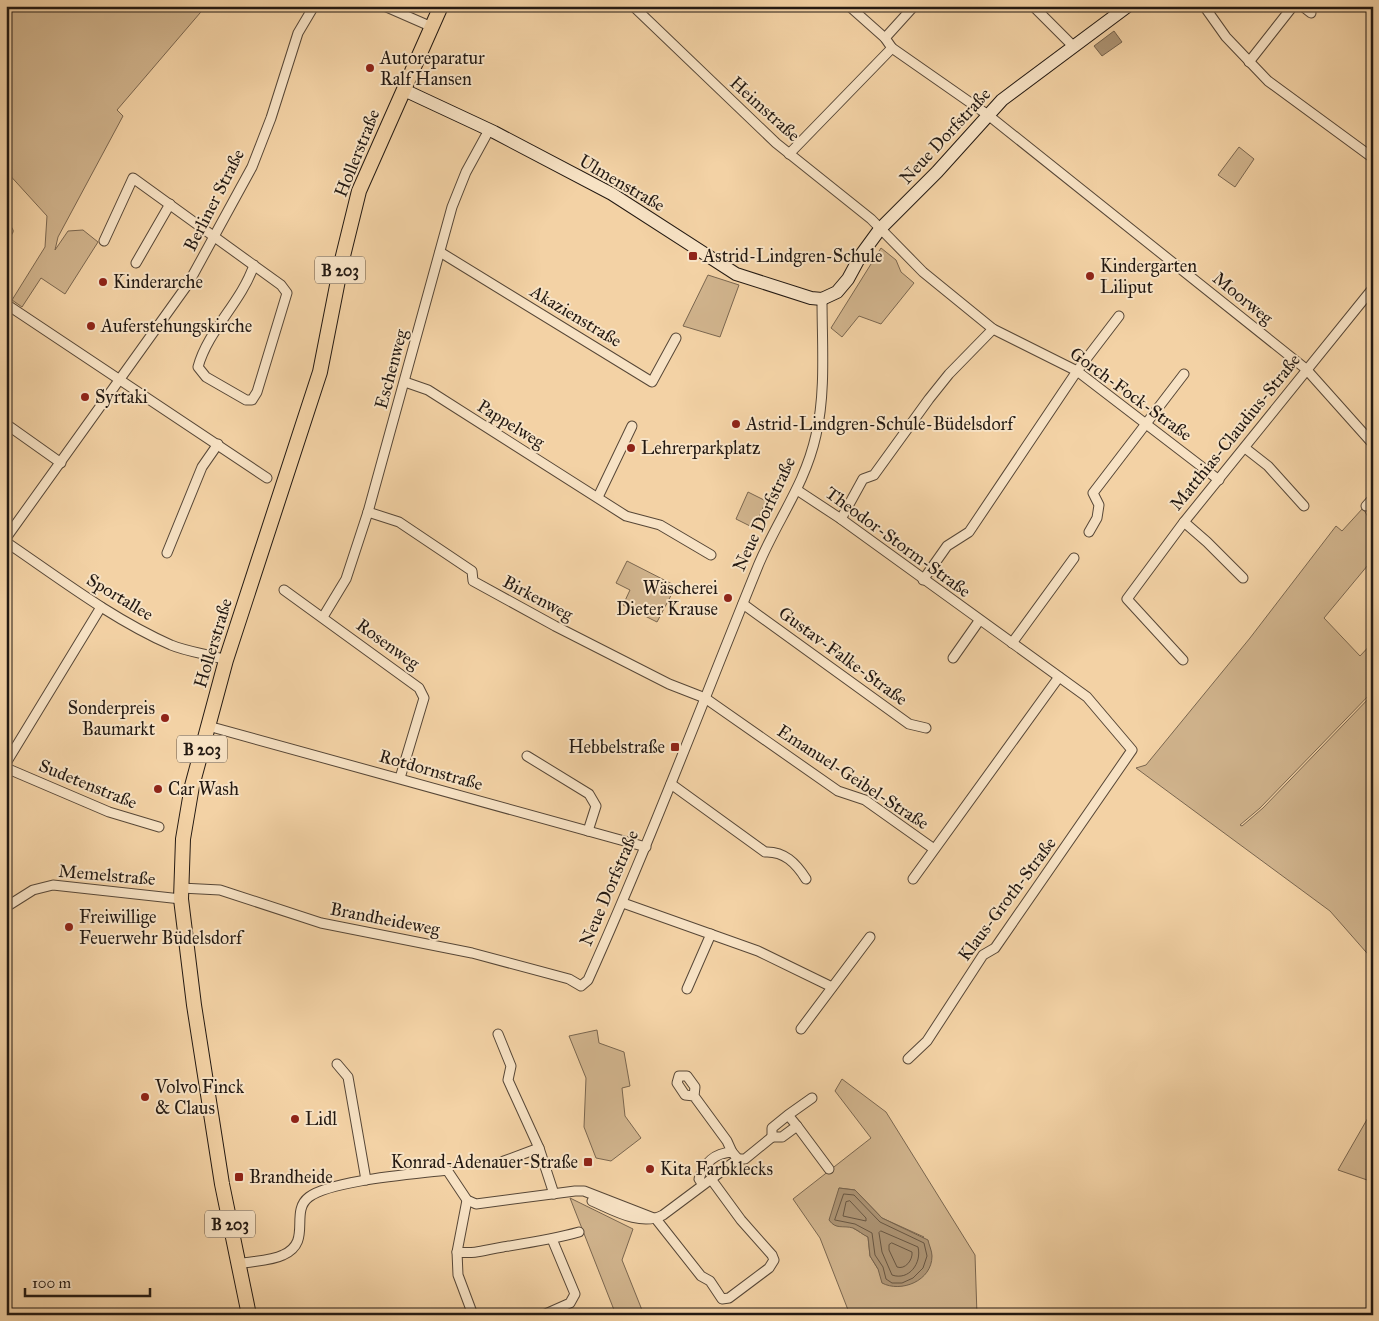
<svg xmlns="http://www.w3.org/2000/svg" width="1379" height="1321" font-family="'IM FELL Great Primer',serif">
<rect width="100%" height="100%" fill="#f3d2a5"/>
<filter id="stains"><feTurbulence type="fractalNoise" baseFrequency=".004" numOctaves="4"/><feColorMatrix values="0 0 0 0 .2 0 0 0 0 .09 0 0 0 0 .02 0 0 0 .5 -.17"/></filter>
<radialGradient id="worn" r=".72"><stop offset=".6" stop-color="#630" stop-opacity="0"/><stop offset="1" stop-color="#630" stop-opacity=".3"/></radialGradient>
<g fill="#d0b38c" stroke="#7a664f" fill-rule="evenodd">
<path d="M6,6h200l-89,104 6,6 -65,121 -3,13 13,-19 15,-1 15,12 -33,52 -24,-16 -19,29 -10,-7 33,-53 2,-31 -41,-45z"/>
<path d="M1239,147l15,12 -19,28 -17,-12z"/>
<path d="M881,248l15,12 5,12 13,11 -33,41 -22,-8 -17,21 -11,-9z"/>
<path d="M708,275l31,10 -19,52 -37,-11z"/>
<path d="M748,492l18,9 -12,27 -18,-9z"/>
<path d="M1363,508l10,18v33l-49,59 36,38 13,-14v49l-113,117 -20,17 2,1 21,-18 110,-114v266l-43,-49 -194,-143 10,-3 104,-127 86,-112 6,5z"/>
<path d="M627,561l49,25 -19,36 -34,-17 7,-15 -14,-7z"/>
<path d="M597,1030l2,13 25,9 6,34 -8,2 3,28 16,22 -30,23 -15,-3 -12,-31 2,-49 -17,-42z"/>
<path d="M842,1079l44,33 89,143 2,60h-127l-30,-77 -27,-39 78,-61 -36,-47zM839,1188l16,2 27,28 42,19 -46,32 -8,-13 -2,-19 -15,-9z"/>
<path d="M1373,1109v73l-35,-12z"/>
<path d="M570,1198l63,31 -11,31 22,55h-28z"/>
</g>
<g fill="#ac9373" stroke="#75624c">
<path d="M1114,31l8,11 -20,14 -8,-10z"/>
<path d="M839,1188l16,2 27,28 46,22c1,5 4,11 4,16 0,25 -31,37 -50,27l-4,-14 -8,-13 -2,-19c-5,-2 -10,-7 -15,-9 -10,-3 -17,2 -24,-8z"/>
</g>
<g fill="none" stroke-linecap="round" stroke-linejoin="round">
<g stroke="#685642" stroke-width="1">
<path d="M844,1194l10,1 26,27 44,21 3,13 -4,12 -10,10 -11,5h-10l-6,-4 -3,-12 -8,-12 -3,-22 -17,-9 -20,-4z"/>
<path d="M850,1201l16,17v3l-23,-5 3,-14z"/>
<path d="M881,1231l37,16c4,16 -9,34 -26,28l-10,-23 -3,-19z"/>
<path d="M892,1243l20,9c1,8 -7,18 -15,15l-8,-17v-5z"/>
</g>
<g stroke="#574737" stroke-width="11">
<g id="street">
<path d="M384,6l48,21"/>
<path d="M633,6l143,137 95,76 52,53 70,57 84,42 142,109"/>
<path d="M849,6l36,32 7,10 96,67 318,254 67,75"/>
<path d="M1033,6l41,41"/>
<path d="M1204,6l22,31 42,44 105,77"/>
<path d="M1302,6l9,7"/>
<path d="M885,38l29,-32"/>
<path d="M1249,62l44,-56"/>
<path d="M789,154l103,-106"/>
<path d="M6,234l2,-3"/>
<path d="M104,241l29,-63 148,107 6,8 -30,99 -5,8h-6l-40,-23 -8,-10c10,-37 43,-64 56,-102"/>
<path d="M440,252l212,130 24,-44"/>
<path d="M136,263l34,-59"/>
<path d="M6,304l261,174"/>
<path d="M405,382l23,8 198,126 34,9 51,30"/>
<path d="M6,424l55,39"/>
<path d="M1245,448l23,18 36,40"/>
<path d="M797,490l44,29 246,178 45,53 -137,198 -12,7 -56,86 -19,18"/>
<path d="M598,497l34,-71"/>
<path d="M1366,506l7,-8"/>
<path d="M368,512l31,10 73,49 1,10 82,45 114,58 36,14 133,93 27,9 69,49"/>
<path d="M841,519l22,-40 11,-4 55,-76 20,-25 44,-45"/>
<path d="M1184,522l23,20 36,36"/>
<path d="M1089,532l8,-14 2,-13 -6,-12 91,-119"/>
<path d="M6,538l182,-254 64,-117 19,-49 27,-85 16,-27"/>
<path d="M6,542c53,36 106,77 165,103 17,7 37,9 55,15"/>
<path d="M167,553l35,-86 16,-23"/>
<path d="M923,580l24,-34 22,-14 108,-161 42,-55"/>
<path d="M284,590l135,98 5,10 -24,80"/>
<path d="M743,604l166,120 17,4"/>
<path d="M323,617l23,-38 22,-67 84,-305 14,-35 23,-42"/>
<path d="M1012,643l62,-85"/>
<path d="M953,658l26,-37"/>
<path d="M1183,660l-56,-61 57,-77 189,-234"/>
<path d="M208,726l438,121"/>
<path d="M527,756l62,38 7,12 -8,25"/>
<path d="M6,763l95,-156"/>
<path d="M6,768l103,44 50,15"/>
<path d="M671,784l94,68c19,-1 31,11 41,27"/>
<path d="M913,879l146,-202"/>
<path d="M181,888l39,2 101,33 151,30 97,26 12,7 7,-6c61,-136 114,-276 170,-414 19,-46 47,-81 58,-131 10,-43 6,-91 6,-136"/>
<path d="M623,903l135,48 74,36"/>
<path d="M6,907l27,-17 20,-5 128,14"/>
<path d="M687,989l24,-55"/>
<path d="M801,1029l69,-92"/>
<path d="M498,1034l13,32 -3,14 31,68 15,46"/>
<path d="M337,1064l11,13 18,103"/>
<path d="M694,1096l1,-9 -8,-11h-8l-2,7 8,12 9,1 33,45 5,11"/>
<path d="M788,1115l-16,13v9h10l15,-11 -9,-11 24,-17"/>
<path d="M797,1126l32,43"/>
<path d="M738,1159h7l27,-22"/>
<path d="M504,1161l35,-13"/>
<path d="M467,1200l-10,52 1,23 15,40"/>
<path d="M592,1201c21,9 49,26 71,14l75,-56 -6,-7c-17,1 -28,11 -33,27l4,6"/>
<path d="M656,1219l45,57 9,5 12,18 7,-1 40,-30 5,-8 -2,-5 -31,-35 -30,-41"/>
<path d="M457,1252c21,2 27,-2 46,-5 25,-4 51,-8 76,-15"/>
<path d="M239,1264c13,-3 32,-3 44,-9 30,-13 6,-43 26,-58 23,-17 107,-23 138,-27l20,30 9,4 99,-13h9l72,28"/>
<path d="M543,1315l27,-12 5,-9 -23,-55"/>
</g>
</g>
<g stroke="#231912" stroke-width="14">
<path id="secondary" d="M404,90l90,42 118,62 124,80 75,24 11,1 15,-7 11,-13 13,-24 19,-26 57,-57 65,-72 126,-94"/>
</g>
<g stroke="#231912" stroke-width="16">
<path id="primary" d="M249,1315l-27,-131 -28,-179 -13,-106 2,-60 9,-53 34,-126 94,-288 22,-112 17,-69 82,-185"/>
</g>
<use href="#street" stroke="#f7e2c4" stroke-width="9"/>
<use href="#secondary" stroke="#f7e2c4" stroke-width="12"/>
<use href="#primary" stroke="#f3d2a5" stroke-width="14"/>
</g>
<g fill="#8f2418" stroke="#f7e2c4" stroke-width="2">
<circle cx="370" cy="68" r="5"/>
<rect x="688" y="251" width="10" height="10" rx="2.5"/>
<circle cx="1090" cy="276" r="5"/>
<circle cx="103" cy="282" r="5"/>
<circle cx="91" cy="326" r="5"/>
<circle cx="85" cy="397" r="5"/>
<circle cx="736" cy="424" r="5"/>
<circle cx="631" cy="448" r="5"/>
<circle cx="728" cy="598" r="5"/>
<circle cx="165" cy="718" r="5"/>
<rect x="670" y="742" width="10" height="10" rx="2.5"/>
<circle cx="158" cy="789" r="5"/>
<circle cx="69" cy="927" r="5"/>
<circle cx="145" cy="1097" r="5"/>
<circle cx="295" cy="1119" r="5"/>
<rect x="583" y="1157" width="10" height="10" rx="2.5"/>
<circle cx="650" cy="1169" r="5"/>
<rect x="234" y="1172" width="10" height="10" rx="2.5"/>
</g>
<g text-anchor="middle" stroke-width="4" stroke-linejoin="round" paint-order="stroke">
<g fill="#f7e2c4" stroke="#635547" stroke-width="1">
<rect x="315" y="256.5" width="50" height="27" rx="4"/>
<rect x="177" y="735.5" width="50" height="27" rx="4"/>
<rect x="205" y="1210.5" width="50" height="27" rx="4"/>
</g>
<g font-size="16" font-weight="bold" fill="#231912">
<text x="340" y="276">B 203</text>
<text x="202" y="755">B 203</text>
<text x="230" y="1230">B 203</text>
</g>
<g font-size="18" fill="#231912" stroke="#f7e2c4" text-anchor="start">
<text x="380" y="64">Autoreparatur<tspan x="380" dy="21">Ralf Hansen</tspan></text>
<text x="703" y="262">Astrid-Lindgren-Schule</text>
<text x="1100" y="272">Kindergarten<tspan x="1100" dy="21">Liliput</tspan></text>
<text x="113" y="288">Kinderarche</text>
<text x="101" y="332">Auferstehungskirche</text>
<text x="95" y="403">Syrtaki</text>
<text x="746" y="430">Astrid-Lindgren-Schule-Büdelsdorf</text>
<text x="641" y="454">Lehrerparkplatz</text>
<text x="718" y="594" text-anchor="end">Wäscherei<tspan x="718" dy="21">Dieter Krause</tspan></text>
<text x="155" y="714" text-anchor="end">Sonderpreis<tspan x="155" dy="21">Baumarkt</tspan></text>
<text x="665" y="753" text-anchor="end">Hebbelstraße</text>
<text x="168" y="795">Car Wash</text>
<text x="79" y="923">Freiwillige<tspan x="79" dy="21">Feuerwehr Büdelsdorf</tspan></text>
<text x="155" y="1093">Volvo Finck<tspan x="155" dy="21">&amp; Claus</tspan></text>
<text x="305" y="1125">Lidl</text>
<text x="578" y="1168" text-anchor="end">Konrad-Adenauer-Straße</text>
<text x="660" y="1175">Kita Farbklecks</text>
<text x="249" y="1183">Brandheide</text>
</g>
<g font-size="18" fill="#231912" stroke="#f7e2c4">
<text transform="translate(765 109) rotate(42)" y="6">Heimstraße</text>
<text transform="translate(945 136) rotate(-47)" y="6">Neue Dorfstraße</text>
<text transform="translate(357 153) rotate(-68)" y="6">Hollerstraße</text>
<text transform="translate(622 183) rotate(30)" y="6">Ulmenstraße</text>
<text transform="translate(214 200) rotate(-63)" y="6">Berliner Straße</text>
<text transform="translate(1243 298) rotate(39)" y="6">Moorweg</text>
<text transform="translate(576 316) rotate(31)" y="6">Akazienstraße</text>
<text transform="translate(391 369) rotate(-75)" y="6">Eschenweg</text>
<text transform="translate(1131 394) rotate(36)" y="6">Gorch-Fock-Straße</text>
<text transform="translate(511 424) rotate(32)" y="6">Pappelweg</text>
<text transform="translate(1235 432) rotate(-51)" y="6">Matthias-Claudius-Straße</text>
<text transform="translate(764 514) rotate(-65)" y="6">Neue Dorfstraße</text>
<text transform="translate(898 542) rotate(36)" y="6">Theodor-Storm-Straße</text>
<text transform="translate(120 597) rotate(31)" y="6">Sportallee</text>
<text transform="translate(538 598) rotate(28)" y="6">Birkenweg</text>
<text transform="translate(213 643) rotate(-73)" y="6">Hollerstraße</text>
<text transform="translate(388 644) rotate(36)" y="6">Rosenweg</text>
<text transform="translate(843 656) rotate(36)" y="6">Gustav-Falke-Straße</text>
<text transform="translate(431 770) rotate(16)" y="6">Rotdornstraße</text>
<text transform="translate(853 777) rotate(33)" y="6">Emanuel-Geibel-Straße</text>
<text transform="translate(88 784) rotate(22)" y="6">Sudetenstraße</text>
<text transform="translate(107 875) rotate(5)" y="6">Memelstraße</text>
<text transform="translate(609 888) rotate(-67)" y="6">Neue Dorfstraße</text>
<text transform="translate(1007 899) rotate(-53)" y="6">Klaus-Groth-Straße</text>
<text transform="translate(385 919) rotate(11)" y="6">Brandheideweg</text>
</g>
</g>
<rect width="1379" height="1321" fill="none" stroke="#f3d2a5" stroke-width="25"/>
<rect x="8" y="8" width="1364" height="1306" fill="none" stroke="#231912" stroke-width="2.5"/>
<rect x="12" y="12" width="1354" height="1296" fill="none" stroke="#231912"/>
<path d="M25 1288v8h125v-8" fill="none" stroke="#231912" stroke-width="2.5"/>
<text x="32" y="1288" font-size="15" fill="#231912" stroke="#f7e2c4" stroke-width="4" paint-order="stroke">100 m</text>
<rect width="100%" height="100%" filter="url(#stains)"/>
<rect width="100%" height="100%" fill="url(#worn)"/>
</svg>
